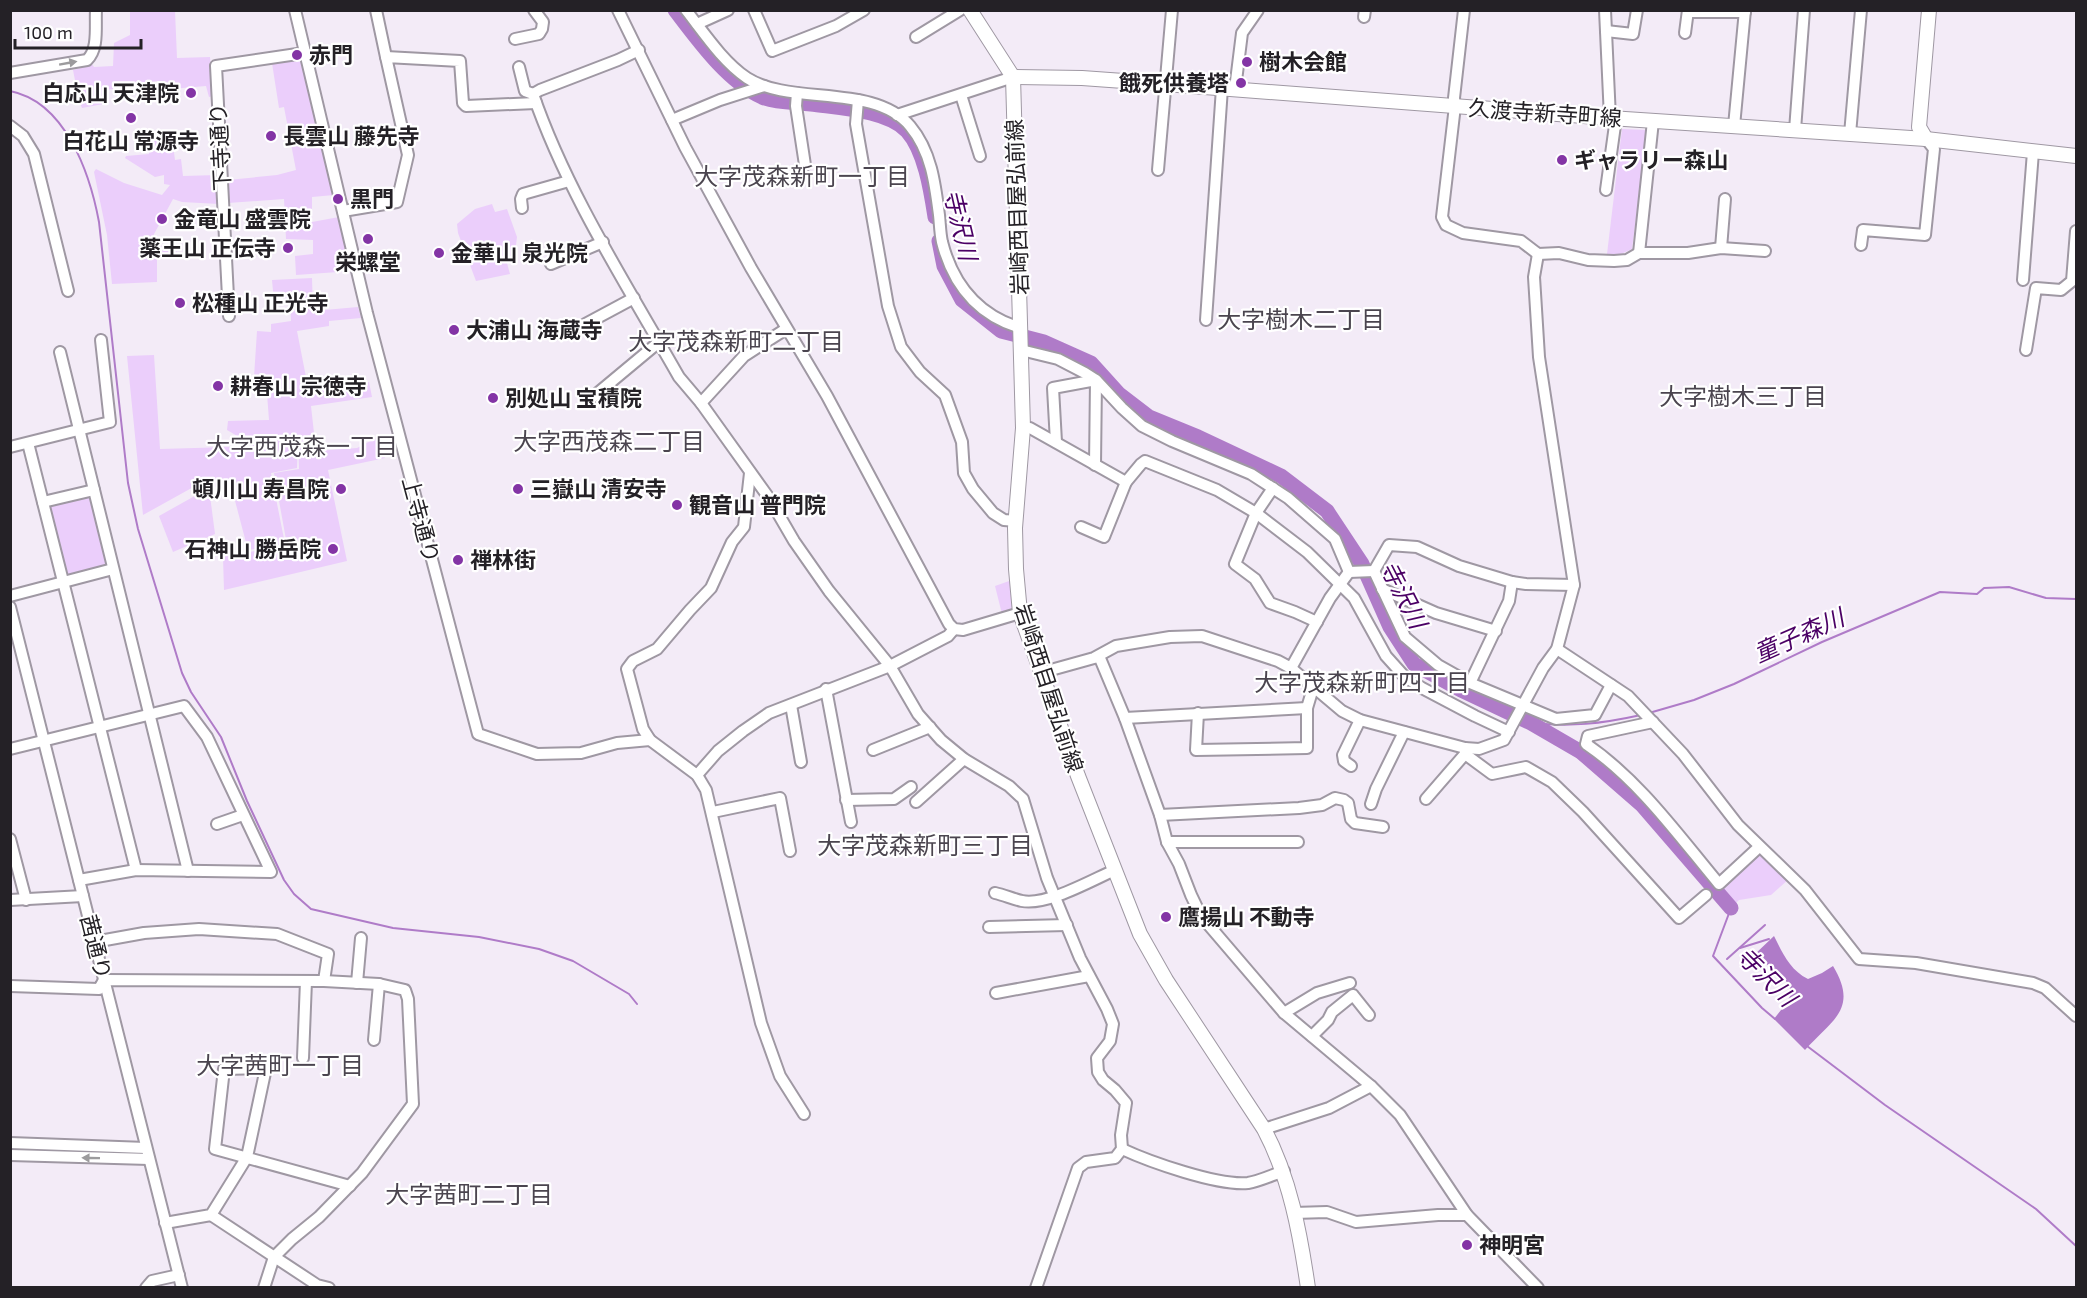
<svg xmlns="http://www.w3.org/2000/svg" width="2087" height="1298" font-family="'Exo 2','Noto Sans JP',sans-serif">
<rect width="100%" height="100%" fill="#f3ebf7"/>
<g fill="#ebcefb">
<path d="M130,11h45l2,47 33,-1 3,39 -4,1 -3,-11 -46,4 -1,-9 -28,2 -1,5 -26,2 -1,14 -21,4 -3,-7 -6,-31 15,-4 3,-3 3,4 19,-1 1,-23 16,-8z"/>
<path d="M300,59l34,136 -22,2v25l27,-5 13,54 -56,4 -1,-19 18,-2v-14l-27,-1 -2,-40 -56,4v-23l49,-5 19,-5 -12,-63 -5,1 -7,-45z"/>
<path d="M1622,129l25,1 -15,119 -11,5h-14z"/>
<path d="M148,139h15l1,10h4l1,-4h4l2,15 6,-1 2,17 35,-1 1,29 -37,-2 -9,-3 -26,48 30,-1 -1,12 -19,-1v25l-45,2 -5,-49 -13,-63 2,-3 28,14 38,12 8,-10 -6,-1v-9l-9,2 -30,-19 1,-2 23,-2z"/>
<path d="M492,204l3,8 12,-3 10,28 -3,24 -7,2 3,11 -34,7 -18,-48 -1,-9 18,-15z"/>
<path d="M312,278l1,33 45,-4 3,11 -32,3v5l-32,5 9,46h10l5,12 48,-7 3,15 -61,9 5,45 41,-3 23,-12 5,22 -57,12 19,91 -123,29 -1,-33 64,-12 -13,-72 25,-4 -1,-30 -1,29 -26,5 14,71 -37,6 -14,-53 -24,-13 -13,1 -54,30 -16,-159 27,-1 6,94 69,-2 22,-3 -24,-14 1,-9 41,-1 -3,-39 -12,-4 3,-46 14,1v-8l20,-3 -1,-19 -16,-1 -2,-21z"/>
<path d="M209,488l6,46 -42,18 -14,-36z"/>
<path d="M92,495l17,69 -3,4 -36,8 -4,-3 -17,-67z"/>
<path d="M1012,580l2,22 -4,9 -8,3 -7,-28z"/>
<path d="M1758,853h5l26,26 -18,16 -32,5 -3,3 -14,-17z"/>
</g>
<path fill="#af7bc8" d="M1774,936c9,18 16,34 34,43l14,-6 11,-7c26,43 -1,54 -28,84l-31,-31c5,-7 13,-15 16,-23 5,-17 -26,-33 -37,-40z"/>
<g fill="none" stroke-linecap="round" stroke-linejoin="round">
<g stroke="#af7bc8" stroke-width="2">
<path d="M10,91c56,11 80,83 89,131l29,261 10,46 44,144 9,19 30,45 26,64 37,79 10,14 17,15 82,19 86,9 60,12 34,12 56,33 8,10"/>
<path d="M1649,713l45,-13 40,-16 88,-42 118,-50 37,2 7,-6 25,-1 37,11 30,1"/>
<path d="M1531,723c41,4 69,1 110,-8"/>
<path d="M1731,908l-18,48 49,52 13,11"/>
<path d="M1740,948l29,-9"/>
<path d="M1727,959l38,-34"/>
<path d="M1807,1046l78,59 151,104 40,37"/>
</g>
<g stroke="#af7bc8" stroke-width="15">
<path d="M675,10c23,30 52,71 87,87 14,6 34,5 49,7 28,4 76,6 96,27 18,20 24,60 28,86"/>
<path d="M939,241l5,25 18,34 39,31 43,11 47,21 28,31 30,23 49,20 83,39 46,35 35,53 28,63 24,37 47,26 70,33 50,29 61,53 89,103"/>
</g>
<g stroke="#9f98a3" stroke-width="14">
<g id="minor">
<path d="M295,10l72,303 111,421 59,20 44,-1 36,-10 33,-3"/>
<path d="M376,10l10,47"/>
<path d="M618,10l67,137 66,121 76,128 122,228 5,5 9,1 57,-17"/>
<path d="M686,10c18,23 37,52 61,68 44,28 127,5 163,48 21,25 25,57 29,89 1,9 1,18 3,27 11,43 36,73 78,86"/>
<path d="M754,10l18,41 64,-25 28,-16"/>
<path d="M1464,10l-10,88 1,8 -13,111 4,8 17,8 58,8 17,13 21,-1 29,7 26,1 13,-1 12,-7h49l33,-5 44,3"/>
<path d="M1605,10l5,108"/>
<path d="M1688,12h57"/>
<path d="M1364,17l1,-7"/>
<path d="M697,24l31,-14"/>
<path d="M1606,31l27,3 4,-24"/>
<path d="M1685,33l3,-23"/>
<path d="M916,37l44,-27"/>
<path d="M515,39l24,-5 3,-5 1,-7 -9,-12"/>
<path d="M519,67l6,24 8,3c34,99 95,193 146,283l22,26 68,95 25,43 35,50 61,75 28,48 23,26 23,19 45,27 14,13 24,79 33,80 27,51 6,15 -3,17 -13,17 1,14 5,8 12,10 11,13 -5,32 1,14 -7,9 -29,4 -8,6 -42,120"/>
<path d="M10,73l77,-13c12,-11 8,-34 9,-50"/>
<path d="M1235,89l7,-56 16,-23"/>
<path d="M797,93l-1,13 9,59"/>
<path d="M533,94l7,-4 78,-30 21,-10"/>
<path d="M961,95l19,61"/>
<path d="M858,100l-2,24 32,182 13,41 19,25 25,23 17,47 2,31 9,16 20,24 11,7 12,1"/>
<path d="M897,115l116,-38"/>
<path d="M672,120l48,-20 44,-14"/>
<path d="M10,126l13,10 11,18 34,137"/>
<path d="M1734,126l11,-116"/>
<path d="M1795,130l9,-120"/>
<path d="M1850,134l11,-124"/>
<path d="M1158,170l14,-160"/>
<path d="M1606,190l10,-72"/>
<path d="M522,208l-1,-9 2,-5 46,-13"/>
<path d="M343,211l54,-9 11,-47 -22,-98 74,4 3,42 3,3 70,-3"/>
<path d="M1861,245l2,-15 62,5 9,-86 -8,-10"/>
<path d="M1721,248l4,-49"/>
<path d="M1639,253l14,-132"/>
<path d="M551,264l52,-22"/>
<path d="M2023,280l10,-128"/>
<path d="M229,316l-13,-250 88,-13"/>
<path d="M1206,320l16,-232"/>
<path d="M580,327l54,-29"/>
<path d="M1021,350l37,9 27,14 11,7 26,28 20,18 30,15 79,33 37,24 47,41 14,33"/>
<path d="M2026,350l10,-62 25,2 11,-9 4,-50"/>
<path d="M60,352l128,519"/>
<path d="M593,397l66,-55"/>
<path d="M701,403l43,-47 42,-27"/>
<path d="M1023,428h7l96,54 15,-18 4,-3 72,29 39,23 51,39 47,46 32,58 18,20 18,12 53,28 34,16"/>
<path d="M1056,442l-3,-54 43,-8 -1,85"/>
<path d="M28,443l108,427"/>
<path d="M10,447l100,-25 -9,-82"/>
<path d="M750,473l-6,54 -12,15 -21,46 -21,22 -33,39 -24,12 -6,8 16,60 7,11 47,35 9,15 55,233 19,53 24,38"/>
<path d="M1273,488l-17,25 -21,51 20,15 15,24 25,9 22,10"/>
<path d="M43,502l51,-12"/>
<path d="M1081,527l23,10 22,-55"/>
<path d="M1374,571l31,66 33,28 32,18 86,36 39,-4 16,-30"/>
<path d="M1374,571l15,-26 28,2 42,19 53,16 14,2 48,1"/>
<path d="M1349,572l25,-1"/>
<path d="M1382,589l54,24 60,18"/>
<path d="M10,596l103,-27"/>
<path d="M10,607l172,681"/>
<path d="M1557,649l71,47 55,58 55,71 67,65 54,69 57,4 117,20 12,5 31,28"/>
<path d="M1099,656l26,62 35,97 7,27 12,22 12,31 10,21 83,97 87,73 29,29 67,100 71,73"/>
<path d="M1291,668l39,-70 19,-26"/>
<path d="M1040,673l54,-15 22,-12 54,-9 32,-1 76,25 13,7 51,43 18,9 105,28 14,1 25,-9 39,-72 14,-19 17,-64 -35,-228 -5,-80 4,-23"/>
<path d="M1470,683l39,-82 3,-19"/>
<path d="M826,689l25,133"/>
<path d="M791,705l10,57"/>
<path d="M1198,713l-2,37 111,-2v-40l6,-20"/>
<path d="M1125,718l182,-10"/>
<path d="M1653,722l-65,14 -2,8c53,36 92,91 133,140l40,-37"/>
<path d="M1465,748v6l27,20 34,-7 26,15 31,30 96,106 27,-23"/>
<path d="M10,749l174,-43 23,31 64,135 -135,-2 -57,10"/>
<path d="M873,750l57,-23"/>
<path d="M1351,766l-7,-5 -1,-6 17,-35"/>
<path d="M697,775l21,-24 25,-20 26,-18 121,-47 58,-30 6,-7"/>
<path d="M1426,799l39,-45"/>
<path d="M846,800l48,-1 17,-12"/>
<path d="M916,802l48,-43"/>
<path d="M1371,804l5,-15 28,-57"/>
<path d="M713,812l67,-14 10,53"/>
<path d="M1160,815l139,-7 23,-3 13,-7 9,2 4,3 3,16 4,4 28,4"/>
<path d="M217,824l26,-9"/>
<path d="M10,839l16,61"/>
<path d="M1167,842h131"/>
<path d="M995,893c9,2 18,6 27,8 25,5 70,-21 93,-31"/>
<path d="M10,900l73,-4"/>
<path d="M989,927l78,-2"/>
<path d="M94,942l50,-9 55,-4 78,5 51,20 -4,27"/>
<path d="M357,983l4,-45"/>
<path d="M10,986l89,3 5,-9 220,1 55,3 26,6 3,9 5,105 -51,69 -43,44 -27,22 -18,18 -10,31"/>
<path d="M996,993l93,-17"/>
<path d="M1284,1013l33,-20 33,-10"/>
<path d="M1312,1036l16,-16 4,-8 21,-17 16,20"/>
<path d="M374,1040l5,-56"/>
<path d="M303,1058l3,-77"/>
<path d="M1264,1129l65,-21 42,-22"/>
<path d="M10,1143l136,5"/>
<path d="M1122,1149c28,13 96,37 126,34 12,-2 24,-8 36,-12"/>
<path d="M10,1155l139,4"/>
<path d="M1294,1213l33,-1 29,10 82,-7h29"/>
<path d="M211,1215l106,70 12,3"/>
<path d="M165,1223l46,-8 36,-58 19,-89 -42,1 -9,80 135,37"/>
<path d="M146,1288l6,-7 27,-6"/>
</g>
</g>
<g stroke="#9f98a3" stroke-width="16">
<g id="major">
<path d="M970,10l43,67 10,351 -8,100 1,41 4,44 58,163 62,158 26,46 98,149c26,49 36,104 44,159"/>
<path d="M1013,77l69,1 83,6 445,34 316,21 150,17"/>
<path d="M1926,139l-7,-12 10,-117"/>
</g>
</g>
<use href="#minor" stroke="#fff" stroke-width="10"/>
<use href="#major" stroke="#fff" stroke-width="14"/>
</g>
<defs><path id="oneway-solid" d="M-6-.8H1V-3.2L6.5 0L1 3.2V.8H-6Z" transform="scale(1.5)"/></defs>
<g fill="#9c9b9d">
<use href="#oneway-solid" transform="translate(68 63) rotate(-10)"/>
<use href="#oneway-solid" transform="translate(91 1158) rotate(-179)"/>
</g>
<g fill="#8334a5" stroke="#fff" stroke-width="2">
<circle cx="297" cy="55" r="6"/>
<circle cx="1247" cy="62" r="6"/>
<circle cx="1241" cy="83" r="6"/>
<circle cx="191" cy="93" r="6"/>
<circle cx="131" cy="118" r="6"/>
<circle cx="271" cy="136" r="6"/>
<circle cx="1562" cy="160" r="6"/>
<circle cx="338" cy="199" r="6"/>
<circle cx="162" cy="219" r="6"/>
<circle cx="368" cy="239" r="6"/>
<circle cx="288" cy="248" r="6"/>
<circle cx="439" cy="253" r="6"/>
<circle cx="180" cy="303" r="6"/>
<circle cx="454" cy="330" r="6"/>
<circle cx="218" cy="386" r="6"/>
<circle cx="493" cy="398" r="6"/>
<circle cx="341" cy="489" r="6"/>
<circle cx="518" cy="489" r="6"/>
<circle cx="677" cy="505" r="6"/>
<circle cx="333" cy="549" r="6"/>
<circle cx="458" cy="560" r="6"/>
<circle cx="1166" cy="917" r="6"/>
<circle cx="1467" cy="1245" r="6"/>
</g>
<g text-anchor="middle" stroke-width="4.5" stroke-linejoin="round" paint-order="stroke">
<g font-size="22" font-weight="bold" fill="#242126" stroke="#fff" text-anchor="start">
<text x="309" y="63">赤門</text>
<text x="1259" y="70">樹木会館</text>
<text x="1229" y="91" text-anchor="end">餓死供養塔</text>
<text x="179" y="101" text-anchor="end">白応山 天津院</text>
<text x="283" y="144">長雲山 藤先寺</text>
<text x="131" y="149" text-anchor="middle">白花山 常源寺</text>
<text x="1574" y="168">ギャラリー森山</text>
<text x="350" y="207">黒門</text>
<text x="174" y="227">金竜山 盛雲院</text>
<text x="276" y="256" text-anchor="end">薬王山 正伝寺</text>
<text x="451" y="261">金華山 泉光院</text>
<text x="368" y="270" text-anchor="middle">栄螺堂</text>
<text x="192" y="311">松種山 正光寺</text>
<text x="466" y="338">大浦山 海蔵寺</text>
<text x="230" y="394">耕春山 宗徳寺</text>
<text x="505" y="406">別処山 宝積院</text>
<text x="329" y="497" text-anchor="end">頓川山 寿昌院</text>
<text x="530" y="497">三嶽山 清安寺</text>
<text x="689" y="513">観音山 普門院</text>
<text x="321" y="557" text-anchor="end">石神山 勝岳院</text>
<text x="470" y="568">禅林街</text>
<text x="1178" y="925">鷹揚山 不動寺</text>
<text x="1479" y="1253">神明宮</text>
</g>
<g font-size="22" fill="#242126" stroke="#fff">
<text transform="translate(1545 113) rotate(4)" y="8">久渡寺新寺町線</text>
<text transform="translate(220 147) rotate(-93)" y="8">下寺通り</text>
<text transform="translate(1017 207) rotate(-92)" y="8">岩崎西目屋弘前線</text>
<text transform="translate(421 520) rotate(75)" y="8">上寺通り</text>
<text transform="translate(1049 688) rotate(72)" y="8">岩崎西目屋弘前線</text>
<text transform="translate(96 947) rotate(76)" y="8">茜通り</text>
</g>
<g font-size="24" fill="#4b454f" stroke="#fff">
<text x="802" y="185">大字茂森新町一丁目</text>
<text x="1301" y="328">大字樹木二丁目</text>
<text x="736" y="350">大字茂森新町二丁目</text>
<text x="1743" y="405">大字樹木三丁目</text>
<text x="609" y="450">大字西茂森二丁目</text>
<text x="302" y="455">大字西茂森一丁目</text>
<text x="1362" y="691">大字茂森新町四丁目</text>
<text x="925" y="854">大字茂森新町三丁目</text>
<text x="280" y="1074">大字茜町一丁目</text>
<text x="469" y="1203">大字茜町二丁目</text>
</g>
<g font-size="24" font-style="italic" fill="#4b0065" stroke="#fff">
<text transform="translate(960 225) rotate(77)" y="8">寺沢川</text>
<text transform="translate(1403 595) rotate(63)" y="8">寺沢川</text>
<text transform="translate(1799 636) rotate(-24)" y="8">童子森川</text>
<text transform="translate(1766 977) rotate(45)" y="8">寺沢川</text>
</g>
</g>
<rect width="2087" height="1298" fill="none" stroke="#242126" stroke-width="24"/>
<path d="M15 39v9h126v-9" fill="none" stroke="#242126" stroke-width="3"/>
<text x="24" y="39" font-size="18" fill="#242126" stroke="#ffffff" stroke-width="4.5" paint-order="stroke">100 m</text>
</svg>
